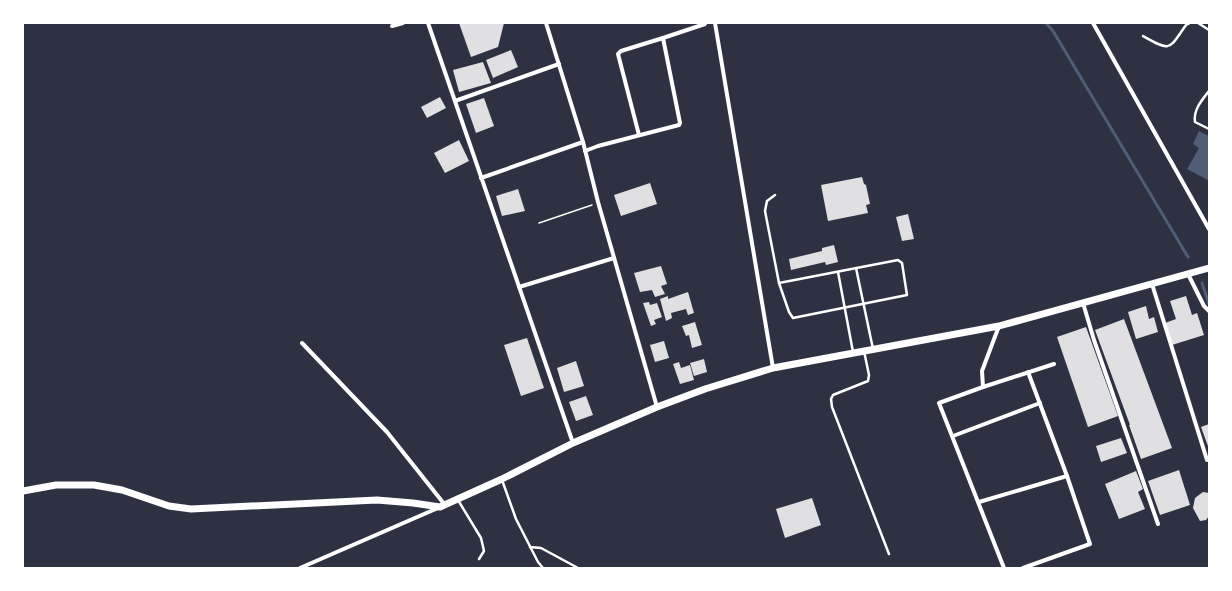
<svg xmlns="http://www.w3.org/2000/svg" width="1232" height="591" font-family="'Space Grotesk',sans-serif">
<rect width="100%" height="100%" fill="#2d3142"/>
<path fill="#4f5d75" d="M1199,131l10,5v42l-1,2 -21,-11 12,-21 -6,-4z"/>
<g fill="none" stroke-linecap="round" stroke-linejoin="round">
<g stroke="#4f5d75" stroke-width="3">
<path d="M1046,23l7,8 135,226"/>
<path d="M1202,283l7,21"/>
</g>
</g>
<g fill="#e0e0e3">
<path d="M459,23h45l-6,24 -27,10z"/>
<path d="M511,50l7,17 -25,11 -7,-18z"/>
<path d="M483,62l8,21 -32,9 -6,-22z"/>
<path d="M440,97l6,11 -19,10 -6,-11z"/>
<path d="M484,98l10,28 -18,7 -10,-29z"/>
<path d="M459,140l10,21 -24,12 -11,-20z"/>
<path d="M862,177l2,7 2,1 4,19 -4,1 2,8 -40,8 -7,-36z"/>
<path d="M650,183l7,21 -36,12 -7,-21z"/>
<path d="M518,189l7,22 -23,5 -6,-20z"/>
<path d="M908,214l6,25 -12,2 -6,-24z"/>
<path d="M834,245l4,17 -12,3 -1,-3 -34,8 -2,-11 33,-8v-3z"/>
<path d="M661,266l6,18 -6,2 4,8 -10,3 -3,-7 -12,2 -6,-19z"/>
<path d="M688,292l6,21 -6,2 -2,-6 -15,4 1,5 -6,3 -6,-22 8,-3v3z"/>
<path d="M1186,296l6,19 5,-2 7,22 -32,10 -7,-22 11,-4 -6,-18z"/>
<path d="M649,302l1,3 7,-2 5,14 -8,3 2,4 -5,2 -8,-23z"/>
<path d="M1146,306l3,13 5,-2 4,15 -22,7 -8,-27z"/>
<path d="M1124,319l48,129 -31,11 -12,-34h1l-35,-95z"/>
<path d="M695,322l7,23 -10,3 -3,-13 -3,1 -4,-10z"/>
<path d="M1086,327l32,89 -30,11 -31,-90z"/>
<path d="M527,338l17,50 -23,8 -17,-51z"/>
<path d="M664,341l5,17 -14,4 -5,-17z"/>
<path d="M704,359l3,13 -13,4 -4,-13z"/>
<path d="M576,361l8,25 -20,6 -7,-24z"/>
<path d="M679,362l2,6 9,-3 4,15 -14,4 -7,-20z"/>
<path d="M586,396l7,19 -17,6 -7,-19z"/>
<path d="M1209,424v25l-8,-22z"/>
<path d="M1121,438l6,15 -26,9 -5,-16z"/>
<path d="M1179,470l11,35 -30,10 -12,-34z"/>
<path d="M1136,471l7,18 -5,3 7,17 -26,10 -14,-35z"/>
<path d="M1203,492l6,1v23l-3,4 -6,1 -7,-13 2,-10z"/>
<path d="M812,498l9,27 -36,13 -9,-29z"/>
</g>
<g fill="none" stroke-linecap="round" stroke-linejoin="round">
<path stroke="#fff" stroke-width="1.5" d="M539,223l53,-18"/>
<g stroke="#fff" stroke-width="2.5">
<path d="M1198,23l11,7"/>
<path d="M1143,36c29,16 25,14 43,-11l4,-2"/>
<path d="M1209,91c-7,9 -16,19 -14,31l14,7"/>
<path d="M775,195l-8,6 -2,10 14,72"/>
<path d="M898,260l4,3 5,32 -114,23 -4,-6 -10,-29z"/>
<path d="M856,268l17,81"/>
<path d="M838,272l15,80"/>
<path d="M864,351l5,24 -1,6 -35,14 -2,4 1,8 57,147"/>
<path d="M502,480l14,39 22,43 5,6"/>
<path d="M458,500l23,38 3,13 -5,8"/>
<path d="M530,547l11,1 37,20"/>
</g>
<g stroke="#fff" stroke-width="4">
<path d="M428,23l145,420"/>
<path d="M546,23l37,119 15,60 59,205"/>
<path d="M715,23l58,345"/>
<path d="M1093,23l116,206"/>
<path d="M392,26l11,-3"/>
<path d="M455,101l104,-37"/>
<path d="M639,135l-21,-81 3,-3 42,-13 42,-14"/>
<path d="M585,151l13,-5 81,-21 1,-2 -17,-85"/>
<path d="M481,178l102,-36"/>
<path d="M1188,274l16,32 5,5"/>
<path d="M1152,284l55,176"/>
<path d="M519,287l95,-29"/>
<path d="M1083,303l11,37 64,184"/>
<path d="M302,343l85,89 58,73"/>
<path d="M983,387l-1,-16 17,-45"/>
<path d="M953,436l87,-33"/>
<path d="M979,502l88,-26"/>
<path d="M300,568l138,-60"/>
<path d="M1004,568l-65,-165 44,-16 71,-23"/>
<path d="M1023,568l67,-24 -23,-68 -39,-104"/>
</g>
<path stroke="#fff" stroke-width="7" d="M23,491l33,-6h38l28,5 47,16 22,3 186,-9 36,3 27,4 62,-28 71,-36 84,-36 48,-18 68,-21 226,-42 210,-58"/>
</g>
<rect width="1232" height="591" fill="none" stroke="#ffffff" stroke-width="48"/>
</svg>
